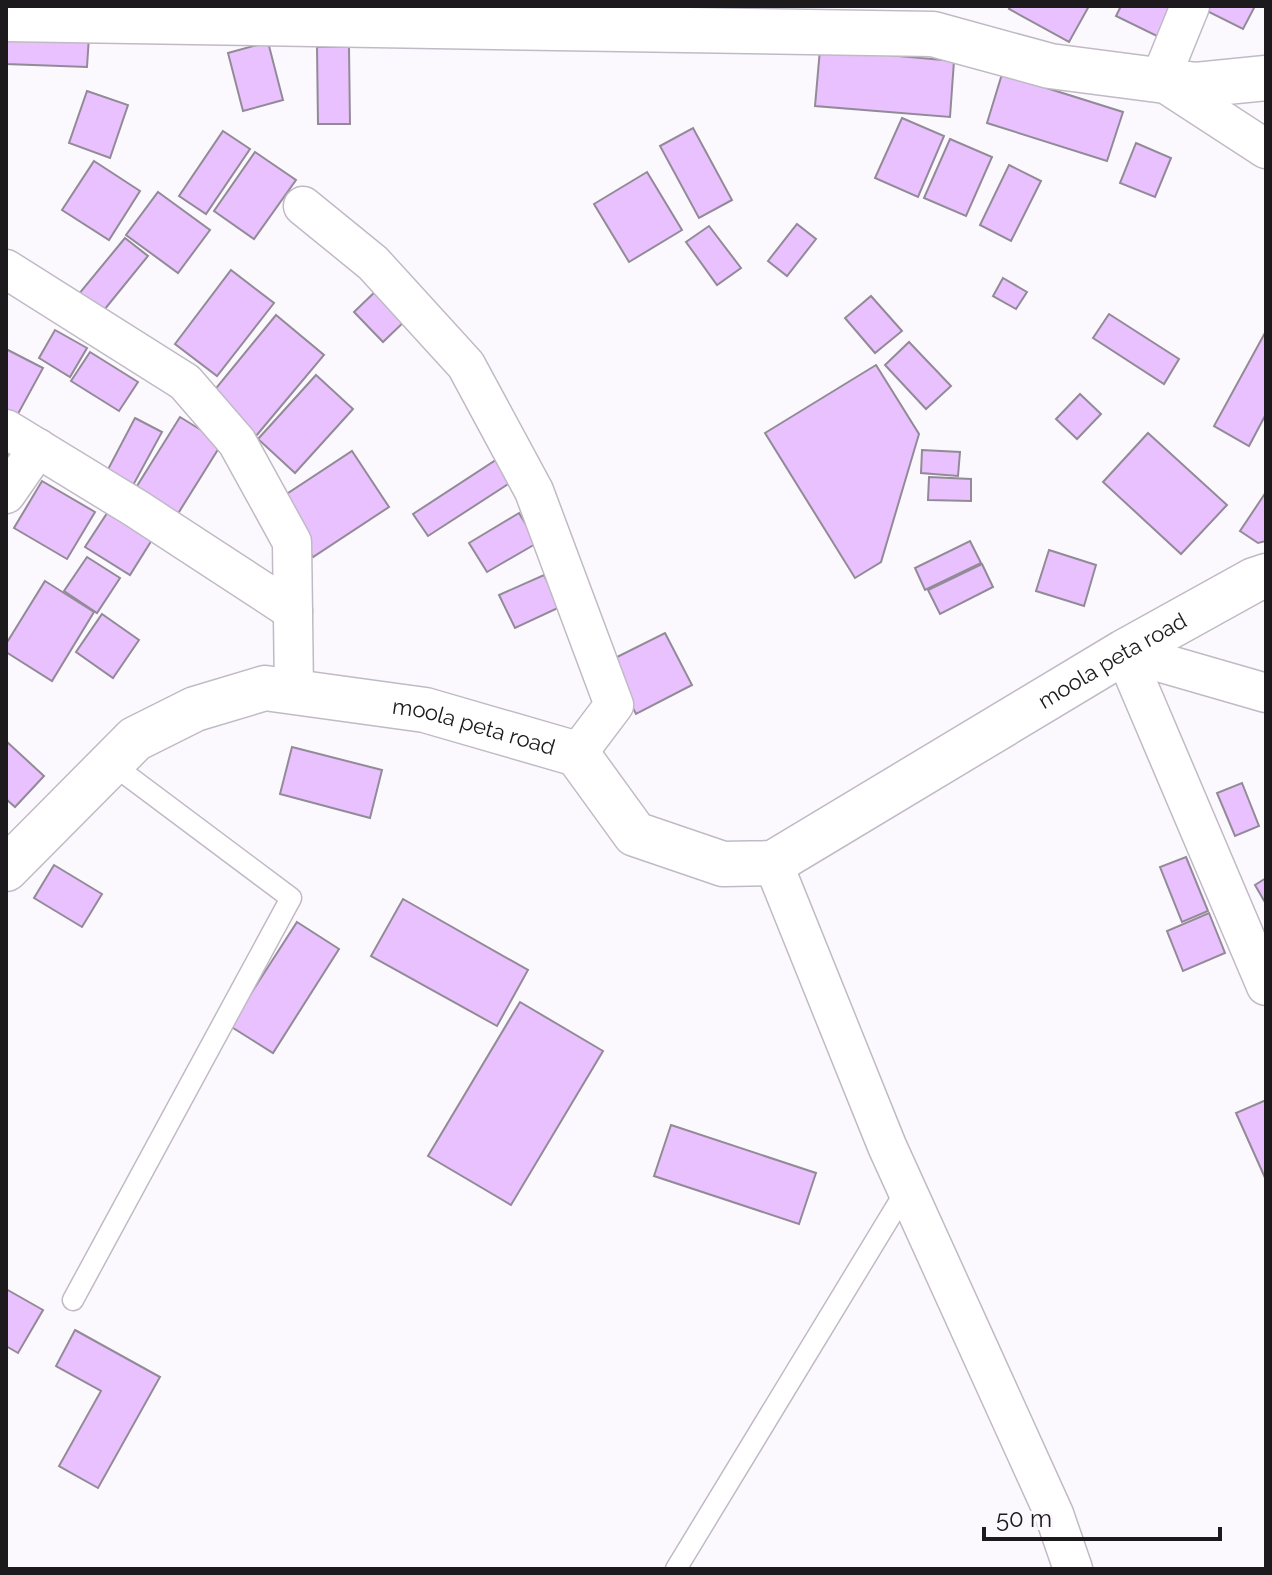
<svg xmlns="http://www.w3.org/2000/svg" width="1272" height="1575" font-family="Raleway,sans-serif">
<rect width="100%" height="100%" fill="#fcf9fe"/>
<g fill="#e8c1fe" stroke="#928b97" stroke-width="2">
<path d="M1011,6h78l-20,36 -60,-33z"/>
<path d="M1121,6h61l-17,34 -49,-24z"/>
<path d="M1203,6h52l-12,23 -42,-21z"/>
<path d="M6,33l83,3 -2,31 -81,-3z"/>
<path d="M268,42l15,58 -40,11 -15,-58z"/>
<path d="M317,47h32l1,77h-32z"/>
<path d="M820,49l134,12 -4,56 -135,-11z"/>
<path d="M1002,74l121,38 -16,49 -120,-38z"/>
<path d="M87,91l41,14 -18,53 -41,-15z"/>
<path d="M902,118l42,18 -26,61 -43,-19z"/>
<path d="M693,128l39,72 -33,18 -39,-72z"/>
<path d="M223,131l27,18 -44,65 -27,-18z"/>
<path d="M950,139l42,18 -26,59 -42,-18z"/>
<path d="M1136,143l35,15 -16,39 -35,-14z"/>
<path d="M255,152l41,28 -42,59 -40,-28z"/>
<path d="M94,161l46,30 -31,49 -47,-30z"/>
<path d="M1009,165l32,16 -30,60 -31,-16z"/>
<path d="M647,172l35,58 -53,32 -35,-58z"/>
<path d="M158,192l52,38 -32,43 -52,-38z"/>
<path d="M797,224l19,15 -29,37 -19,-15z"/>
<path d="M709,226l32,42 -24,17 -31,-43z"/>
<path d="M125,238l23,18 -52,64 -23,-19z"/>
<path d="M231,270l43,33 -57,73 -42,-32z"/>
<path d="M1003,278l24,14 -11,17 -23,-13z"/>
<path d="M380,287l29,30 -26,25 -29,-30z"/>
<path d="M871,296l31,35 -27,22 -30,-35z"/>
<path d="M1109,314l70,45 -15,25 -71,-46z"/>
<path d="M276,315l48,40 -68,81 -48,-38z"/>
<path d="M55,330l32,18 -17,29 -31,-19z"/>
<path d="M1266,331v83l-17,32 -35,-20z"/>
<path d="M909,342l42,44 -25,23 -41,-44z"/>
<path d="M6,349l37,19 -30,55 -7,-4z"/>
<path d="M90,352l48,30 -19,29 -48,-30z"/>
<path d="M876,365l43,69 -38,128 -26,16 -90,-145z"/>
<path d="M316,375l37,34 -58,64 -37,-34z"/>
<path d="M1080,394l21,20 -24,25 -21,-20z"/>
<path d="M180,417l42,26 -48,77 -42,-26z"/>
<path d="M135,418l27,14 -31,57 -26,-14z"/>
<path d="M1148,433l79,72 -46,49 -78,-72z"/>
<path d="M922,450l38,2 -2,24 -37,-3z"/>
<path d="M352,451l37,56 -76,50 -37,-56z"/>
<path d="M502,456l14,23 -88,57 -15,-22z"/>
<path d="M929,477l42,2v22l-43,-1z"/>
<path d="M42,481l53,31 -28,47 -53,-31z"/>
<path d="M1266,492v49l-8,2 -18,-12z"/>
<path d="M111,507l44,28 -25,40 -45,-28z"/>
<path d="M519,513l18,30 -50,29 -18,-29z"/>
<path d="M970,541l11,22 -56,27 -10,-22z"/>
<path d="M1049,550l47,15 -12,41 -48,-15z"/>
<path d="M87,557l33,21 -23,35 -33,-22z"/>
<path d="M982,564l11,23 -53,27 -12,-24z"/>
<path d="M544,575l16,32 -45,21 -16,-33z"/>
<path d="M45,581l49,31 -42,69 -46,-29v-8z"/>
<path d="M102,614l37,26 -26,38 -37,-26z"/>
<path d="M665,633l27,52 -56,29 -27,-53z"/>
<path d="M6,741l38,35 -29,31 -9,-8z"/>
<path d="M292,747l90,23 -12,48 -90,-24z"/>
<path d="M1242,783l17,43 -24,10 -18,-43z"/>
<path d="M1186,857l22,54 -26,11 -22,-55z"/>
<path d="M54,865l48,29 -20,33 -48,-29z"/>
<path d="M1266,878v26l-11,-19z"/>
<path d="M403,899l125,71 -31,56 -126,-70z"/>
<path d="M1209,913l16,40 -42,18 -16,-40z"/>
<path d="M297,922l42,27 -66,104 -43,-27z"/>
<path d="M520,1002l83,49 -92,154 -83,-49z"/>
<path d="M1266,1100v80l-30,-67z"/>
<path d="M671,1125l145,48 -17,51 -145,-48z"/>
<path d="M6,1289l37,21 -25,43 -12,-7z"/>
<path d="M75,1330l85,47 -62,111 -39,-22 42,-75 -45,-25z"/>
</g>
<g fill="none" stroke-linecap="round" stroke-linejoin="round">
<g stroke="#c1bac6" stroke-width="23">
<g id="service">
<path d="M73,1300l218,-402 -179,-134"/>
<path d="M676,1569l231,-380"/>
</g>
</g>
<g stroke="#c1bac6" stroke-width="41">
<g id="minor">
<path d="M1190,6l-30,74 106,69"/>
<path d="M303,206l70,57 93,102 68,126 80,214 -37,49"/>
<path d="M6,269l179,113 52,60 55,100 2,150"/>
<path d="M6,429l131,80 156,102"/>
<path d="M6,494l32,-46"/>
<path d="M1124,652l142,334"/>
<path d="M1124,652l142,41"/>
<path d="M773,863l114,283 167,368 19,55"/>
</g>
</g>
<g stroke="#c1bac6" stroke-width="47">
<g id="tertiary">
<path d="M6,19l927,15 117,32 146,19 70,-7"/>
<path id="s1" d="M6,869l129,-130 60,-30 70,-21 160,22 152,44 58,80 88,30 50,-1 351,-211 130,-72 12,-4"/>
</g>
</g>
<use href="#service" stroke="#fff" stroke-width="20"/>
<use href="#minor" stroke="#fff" stroke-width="38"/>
<use href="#tertiary" stroke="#fff" stroke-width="44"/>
</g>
<g text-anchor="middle" stroke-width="8" stroke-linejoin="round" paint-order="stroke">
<g font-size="22" fill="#1d1a1e" stroke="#fcf9fe">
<text dy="8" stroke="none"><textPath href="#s1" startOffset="1280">moola peta road</textPath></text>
<text dy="8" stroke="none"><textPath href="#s1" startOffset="536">moola peta road</textPath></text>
</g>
</g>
<rect width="1272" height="1575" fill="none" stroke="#1d1a1e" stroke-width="16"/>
<path d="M984 1527v12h236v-12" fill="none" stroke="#1d1a1e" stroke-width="4"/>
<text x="996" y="1527" font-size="24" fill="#1d1a1e" stroke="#fcf9fe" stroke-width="6" paint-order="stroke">50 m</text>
</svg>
